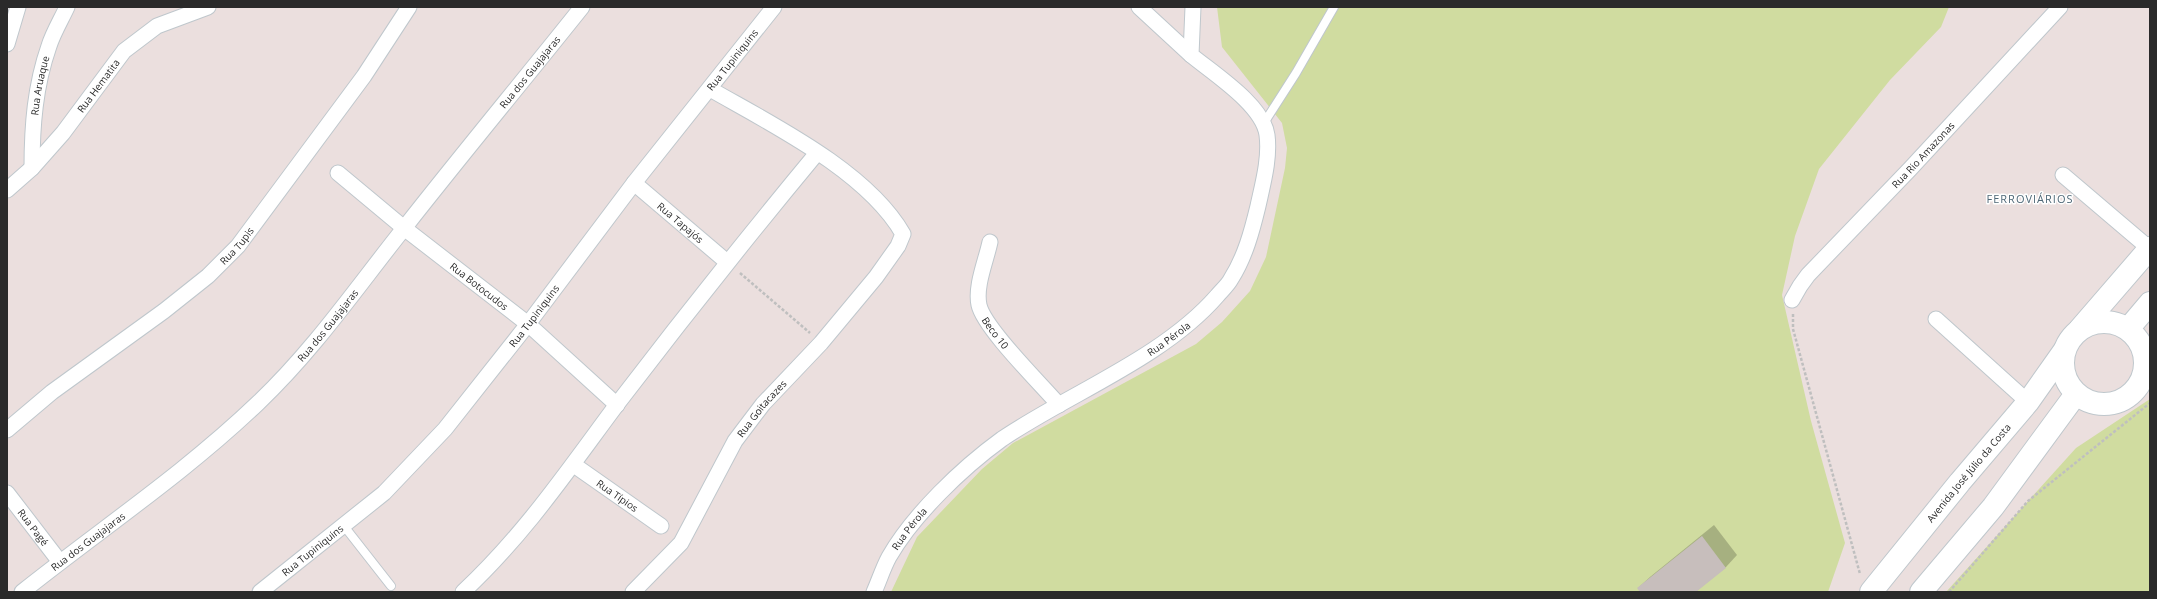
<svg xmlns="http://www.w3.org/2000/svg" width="2157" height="599" font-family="'Open Sans',sans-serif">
<rect width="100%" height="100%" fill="#ebdfde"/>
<g fill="#d0dca0">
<path d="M1217,7h732l-8,20 -51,53 -71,89 -24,67 -13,59 29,126 34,122 -17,49h-937l26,-55 65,-68 31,-26 183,-99 26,-22 28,-31 16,-34 19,-89 2,-20 -5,-25 -60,-76z"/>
<path d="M2150,399v193h-204l130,-144z"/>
</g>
<path fill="#0003" d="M1714,525l23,30 -11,12 -31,25h-54l-3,-4 12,-11z"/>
<path fill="#c7bebc" d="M1702,536l24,32 -30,24h-56l-3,-4z"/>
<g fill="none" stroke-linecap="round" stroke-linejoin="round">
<g stroke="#bfc7cc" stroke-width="10">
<g id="lane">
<path d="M1264,123l32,-50 38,-66"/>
<path d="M2145,358l5,-1"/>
<path d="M344,526l47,60"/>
</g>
</g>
<g stroke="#bfc7cc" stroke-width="17">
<g id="street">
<path d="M1139,7l52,48"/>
<path d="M7,44l11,-37"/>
<path id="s1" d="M32,168c0,-42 3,-82 17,-122 4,-13 12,-26 18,-39"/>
<path id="s2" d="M338,173l66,55 124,96 89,81"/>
<path d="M2063,175l87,74"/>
<path id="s3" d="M634,183l93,79"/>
<path id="s4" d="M7,190l25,-22 31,-35 61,-82 33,-25 51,-19"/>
<path id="s5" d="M990,242c-4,19 -15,44 -11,63 5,23 62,79 80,100"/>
<path id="s6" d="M1792,300l8,-14 8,-11 102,-106 150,-162"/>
<path d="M1936,319l92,83"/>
<path id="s7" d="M7,430l45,-38 112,-81 44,-35 30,-30 126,-170 45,-69"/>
<path id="s8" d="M574,465l87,61"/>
<path id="s9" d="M7,493l53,69"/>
<path id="s10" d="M22,592c79,-63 163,-119 236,-189 56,-53 99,-116 147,-176 58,-74 118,-146 177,-220"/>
<path id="s11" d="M260,592l124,-99 61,-64 83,-105 106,-141 140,-176"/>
<path d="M463,592c62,-58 105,-122 155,-189 65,-85 131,-168 199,-250"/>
<path id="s12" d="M633,592l48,-49 54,-102 28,-37 58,-61 55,-66 22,-31 5,-12c-36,-63 -132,-110 -193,-145"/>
<path id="s13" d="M874,592c5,-11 9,-24 15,-35 24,-42 73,-89 113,-118 68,-46 161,-81 215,-143 4,-5 11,-11 14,-17 14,-22 21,-48 27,-73 5,-23 12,-48 9,-71 -4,-30 -53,-61 -76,-80l2,-48"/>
</g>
</g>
<g stroke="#bfc7cc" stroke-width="24">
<g id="secondary">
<circle cx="2104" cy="363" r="41"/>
<path d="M2080,329l70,-81"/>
<path d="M2128,329l22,-26"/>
<path id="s14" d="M1871,592l89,-110 68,-80 36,-51"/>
<path d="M1921,592l72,-85 83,-113"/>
</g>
</g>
<g stroke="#bfbfbf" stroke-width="2.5" stroke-dasharray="3 2" stroke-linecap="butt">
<path d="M740,273l70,60"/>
<path d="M1793,314v15l67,245"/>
<path d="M1949,592l79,-91 122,-98"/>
</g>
<use href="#lane" stroke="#fff" stroke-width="8"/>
<use href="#street" stroke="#fff" stroke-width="15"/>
<use href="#secondary" stroke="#fff" stroke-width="22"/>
</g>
<g text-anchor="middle" stroke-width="3" stroke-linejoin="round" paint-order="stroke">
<g font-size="10" fill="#2a2a2a" stroke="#fff">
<text dy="4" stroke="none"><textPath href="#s11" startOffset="715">Rua Tupiniquins</textPath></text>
<text dy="4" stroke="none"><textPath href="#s10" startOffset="731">Rua dos Guajajaras</textPath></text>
<text dy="4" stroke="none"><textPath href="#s1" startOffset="83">Rua Aruaque</textPath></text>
<text dy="4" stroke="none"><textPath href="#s4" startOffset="139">Rua Hematita</textPath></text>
<text dy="4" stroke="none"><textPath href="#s6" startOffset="196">Rua Rio Amazonas</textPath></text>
<text dy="4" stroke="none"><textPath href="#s3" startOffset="61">Rua Tapajós</textPath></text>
<text dy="4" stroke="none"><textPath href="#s7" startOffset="295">Rua Tupis</textPath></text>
<text dy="4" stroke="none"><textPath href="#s2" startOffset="181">Rua Botocudos</textPath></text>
<text dy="4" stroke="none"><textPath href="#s11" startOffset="391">Rua Tupiniquins</textPath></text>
<text dy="4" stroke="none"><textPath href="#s10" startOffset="407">Rua dos Guajajaras</textPath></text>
<text dy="4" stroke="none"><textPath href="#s5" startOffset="97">Beco 10</textPath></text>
<text dy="4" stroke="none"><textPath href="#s13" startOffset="397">Rua Pérola</textPath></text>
<text dy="4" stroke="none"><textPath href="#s12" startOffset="226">Rua Goitacazes</textPath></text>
<text dy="4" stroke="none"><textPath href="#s14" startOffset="154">Avenida José Júlio da Costa</textPath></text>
<text dy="4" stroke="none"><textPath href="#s8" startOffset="53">Rua Típios</textPath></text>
<text dy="4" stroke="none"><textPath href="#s9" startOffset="43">Rua Pagé</textPath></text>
<text dy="4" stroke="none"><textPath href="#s13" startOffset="73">Rua Pérola</textPath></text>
<text dy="4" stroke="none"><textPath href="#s10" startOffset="83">Rua dos Guajajaras</textPath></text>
<text dy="4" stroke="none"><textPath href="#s11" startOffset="67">Rua Tupiniquins</textPath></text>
</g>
<g font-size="11" letter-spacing="1" fill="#4f6877" stroke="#fff">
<text x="2030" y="203">FERROVIÁRIOS</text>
</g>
</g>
<rect width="2157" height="599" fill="none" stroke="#2a2a2a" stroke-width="16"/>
</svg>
